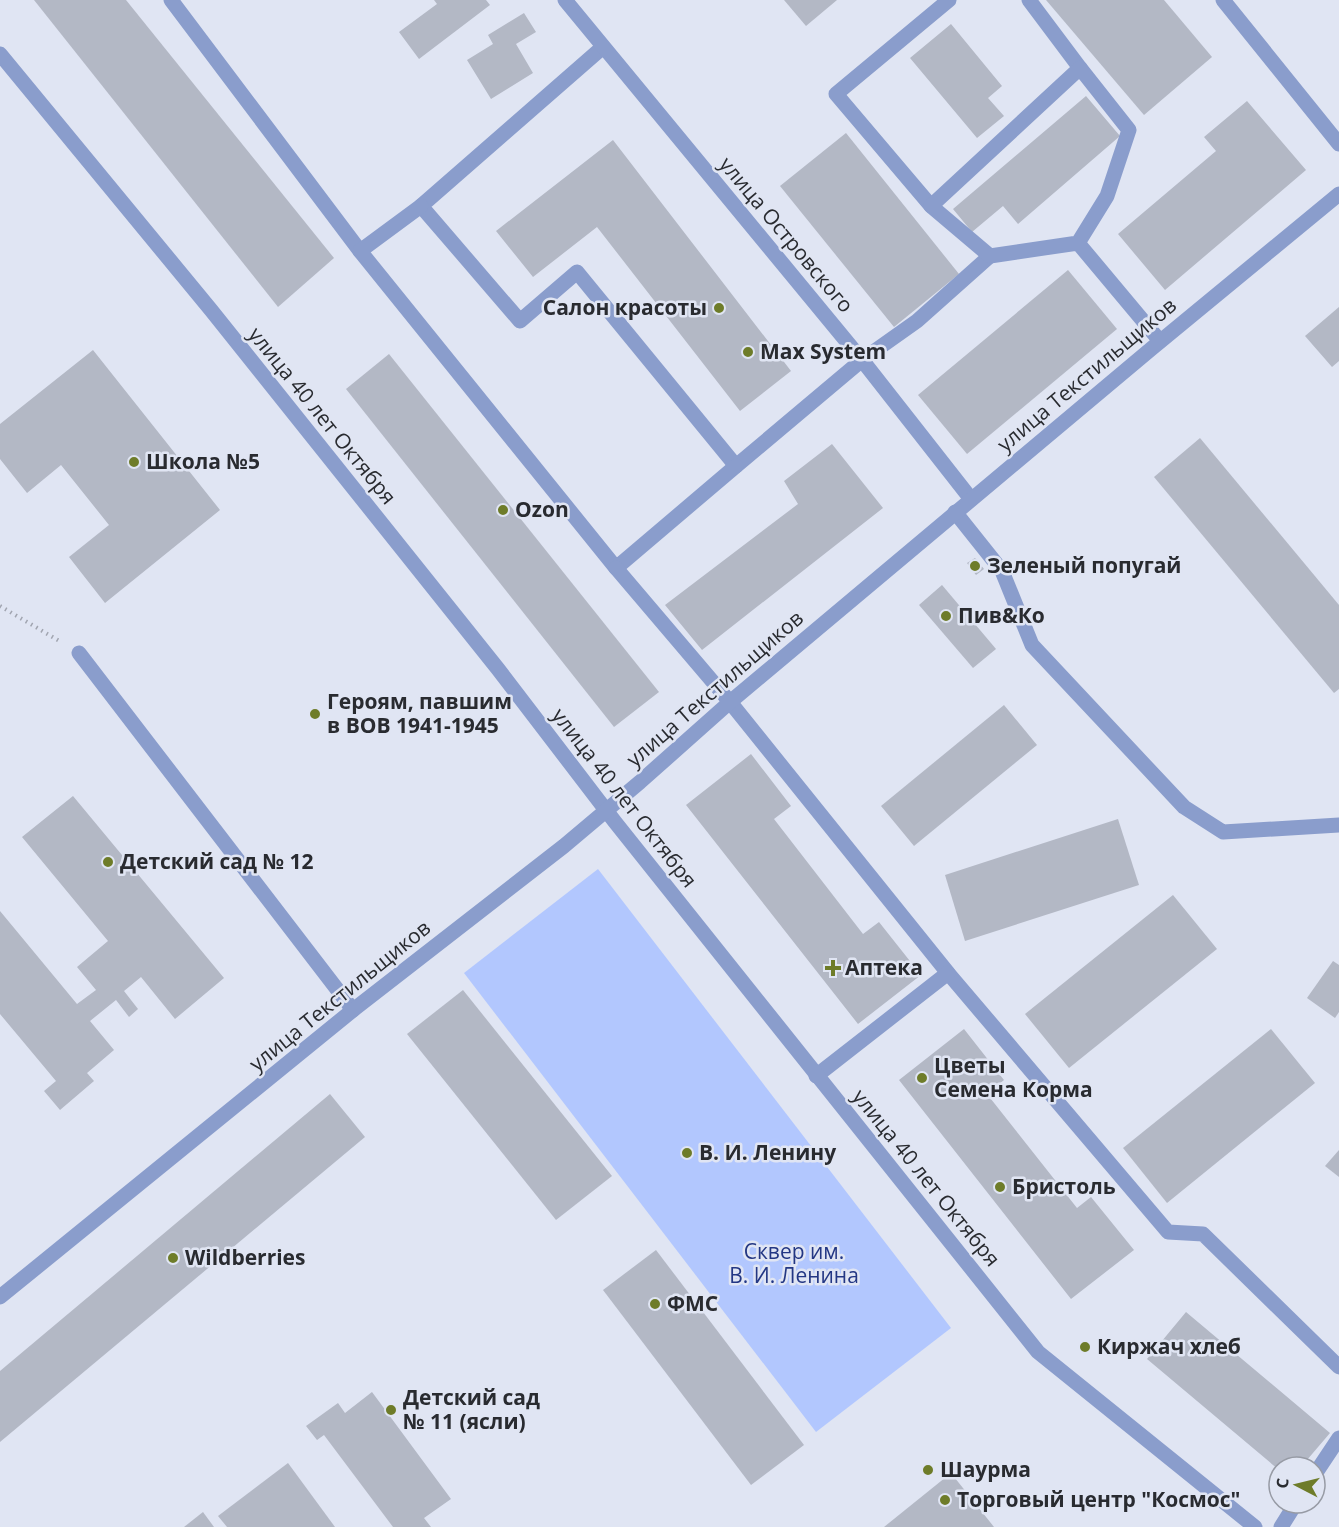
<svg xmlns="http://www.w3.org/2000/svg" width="1339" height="1527" font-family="'Open Sans',sans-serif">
<rect width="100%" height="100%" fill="#e0e5f3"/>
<path fill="#b2c7fe" d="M598,869l353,459 -135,104 -352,-459z"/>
<g fill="#b3b8c5">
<path d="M34,0h92l208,258 -56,49z"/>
<path d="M434,0h52l4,5 -71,54 -20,-27 38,-28z"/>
<path d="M784,0h53l-31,26z"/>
<path d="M1046,0h118l48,57 -68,58z"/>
<path d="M524,13l12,19 -20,12 17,29 -42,26 -24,-39 26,-16 -5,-9z"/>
<path d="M951,24l51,62 -14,12 16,18 -27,22 -67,-80z"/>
<path d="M1086,96l34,40 -102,88 -15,-18 -31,26 -19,-23z"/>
<path d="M1247,101l59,69 -141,120 -47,-56 98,-83 -12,-14z"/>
<path d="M846,133l113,141 -65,53 -114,-141z"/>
<path d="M613,140l178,231 -51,40 -143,-184 -64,50 -37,-46z"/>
<path d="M1068,270l49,59 -150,125 -49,-59z"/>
<path d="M1339,307v54l-7,6 -27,-31z"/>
<path d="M93,350l127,160 -115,93 -36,-46 40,-32 -48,-60 -34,28 -27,-34v-35z"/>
<path d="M389,354l270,338 -45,35 -268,-338z"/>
<path d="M1200,438l139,167v84l-5,4 -180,-216z"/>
<path d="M832,444l51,64 -181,142 -37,-45 133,-101 -14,-23z"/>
<path d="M975,558l9,11 -8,6 -9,-12z"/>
<path d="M942,585l54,64 -23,19 -54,-63z"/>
<path d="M1004,705l33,40 -123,101 -33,-40z"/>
<path d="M751,754l40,52 -17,13 89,115 16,-12 42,53 -63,49 -172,-219z"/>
<path d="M73,796l151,182 -49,41 -34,-42 -17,14 14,18 -9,8 -13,-17 -26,21 24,29 -27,23 7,8 -34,29 -16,-19 12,-10 -56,-67v-103l77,93 19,-14 -19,-23 31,-26 -86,-104z"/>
<path d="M1118,819l21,66 -174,56 -20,-66z"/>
<path d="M1173,895l44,54 -148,119 -44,-54z"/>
<path d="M1333,961l6,4v47l-4,6 -28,-20z"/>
<path d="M463,990l149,186 -56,44 -149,-186z"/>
<path d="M964,1029l40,51 -17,14 90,114 14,-11 43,53 -63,49 -172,-219z"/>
<path d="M1271,1029l44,54 -148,120 -44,-55z"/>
<path d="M330,1094l35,43 -365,305v-71z"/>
<path d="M1339,1150v27l-14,-11z"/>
<path d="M656,1250l148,195 -53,40 -148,-195z"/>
<path d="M1186,1312l144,121 -29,34h-22v3l-132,-111z"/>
<path d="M372,1392l79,107 -27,19 7,9h-38l-69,-92 -7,5 -11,-14 32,-23 7,10z"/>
<path d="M288,1463l47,64h-108l-9,-11z"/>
<path d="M951,1473l43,54h-110z"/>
<path d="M203,1512l11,15h-30z"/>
</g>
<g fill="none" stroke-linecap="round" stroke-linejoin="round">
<path stroke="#a1a5b0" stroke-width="4" stroke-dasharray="1.5 4.5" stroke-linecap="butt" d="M0,606l61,36"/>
<g stroke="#8a9dcc" stroke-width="15">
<path d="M171,0l189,251"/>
<path d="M1029,0l51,68"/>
<path d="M603,47l-182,159 99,115 57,-49 159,194 126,-106 55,-39 73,-65"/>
<path d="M421,206l-61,45 256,317 120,-102"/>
<path d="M931,206l-95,-112 113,-94"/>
<path d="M1078,243l29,-47 22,-66 -49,-62 -149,138 59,50 88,-13 82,98"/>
<path d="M955,512l47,59 30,74 152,162 39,25 116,-7"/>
<path d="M616,568l114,134 218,271 220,259 35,2 136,133"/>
<path d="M79,653l274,357"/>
<path d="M816,1076l132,-103"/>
<path d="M1315,1474l24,-36"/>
<path d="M1281,1527l15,-24"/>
</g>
<g stroke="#8a9dcc" stroke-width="15">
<path d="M565,0l297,360 109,139"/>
<path d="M1223,0l116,144"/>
</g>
<g stroke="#8a9dcc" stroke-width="15">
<path d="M0,54l211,256 287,359 117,153 423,530 217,175"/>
<path d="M0,1297l353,-287 211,-164 76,-64 90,-80 421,-353 188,-155"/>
</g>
</g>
<g fill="#6e7c29" stroke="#e0e5f3" stroke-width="2">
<circle cx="719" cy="308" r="6"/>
<circle cx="748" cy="352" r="6"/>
<circle cx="134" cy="462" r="6"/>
<circle cx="503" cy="510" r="6"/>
<circle cx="975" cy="566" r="6"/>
<circle cx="946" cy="616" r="6"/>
<circle cx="315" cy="714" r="6"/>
<circle cx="108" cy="862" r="6"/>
<path d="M830 959h6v6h6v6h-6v6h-6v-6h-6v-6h6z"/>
<circle cx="922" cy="1078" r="6"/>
<circle cx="687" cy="1153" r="6"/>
<circle cx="1000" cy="1187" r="6"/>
<circle cx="173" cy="1258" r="6"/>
<circle cx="655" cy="1304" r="6"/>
<circle cx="1085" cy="1347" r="6"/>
<circle cx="391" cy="1410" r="6"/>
<circle cx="928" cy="1470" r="6"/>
<circle cx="945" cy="1500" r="6"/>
</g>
<g text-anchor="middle" stroke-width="5" stroke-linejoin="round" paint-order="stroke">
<g font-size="21" fill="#292b30" stroke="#e0e5f3">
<text transform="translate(786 235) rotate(50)" y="7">улица Островского</text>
<text transform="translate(1087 375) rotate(-40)" y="7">улица Текстильщиков</text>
<text transform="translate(322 416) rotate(51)" y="7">улица 40 лет Октября</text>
<text transform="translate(715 689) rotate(-41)" y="7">улица Текстильщиков</text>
<text transform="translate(624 798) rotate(52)" y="7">улица 40 лет Октября</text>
<text transform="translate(340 996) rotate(-39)" y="7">улица Текстильщиков</text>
<text transform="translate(926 1178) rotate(51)" y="7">улица 40 лет Октября</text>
</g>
<g font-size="21" font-weight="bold" fill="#292b30" stroke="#e0e5f3" text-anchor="start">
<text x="707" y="315" text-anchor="end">Салон красоты</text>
<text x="760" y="359">Max System</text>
<text x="146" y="469">Школа №5</text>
<text x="515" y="517">Ozon</text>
<text x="987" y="573">Зеленый попугай</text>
<text x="958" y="623">Пив&amp;Ко</text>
<text x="327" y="709">Героям, павшим<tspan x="327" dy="24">в ВОВ 1941-1945</tspan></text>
<text x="120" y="869">Детский сад № 12</text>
<text x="845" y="975">Аптека</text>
<text x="934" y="1073">Цветы<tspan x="934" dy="24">Семена Корма</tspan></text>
<text x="699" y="1160">В. И. Ленину</text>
<text x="1012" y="1194">Бристоль</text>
<text x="185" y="1265">Wildberries</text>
<text x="667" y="1311">ФМС</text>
<text x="1097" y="1354">Киржач хлеб</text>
<text x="403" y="1405">Детский сад<tspan x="403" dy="24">№ 11 (ясли)</tspan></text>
<text x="940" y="1477">Шаурма</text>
<text x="957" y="1507">Торговый центр "Космос"</text>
</g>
<g font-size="21" fill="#233784" stroke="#e0e5f3">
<text x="794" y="1259">Сквер им.<tspan x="794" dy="24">В. И. Ленина</tspan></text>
</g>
</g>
<g transform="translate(1297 1485) rotate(277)"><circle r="28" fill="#e0e5f3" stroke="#979ba5" stroke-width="1.5"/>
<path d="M0-4.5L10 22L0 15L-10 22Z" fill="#6e7c29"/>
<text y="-9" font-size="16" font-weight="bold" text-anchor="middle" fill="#292b30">С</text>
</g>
</svg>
